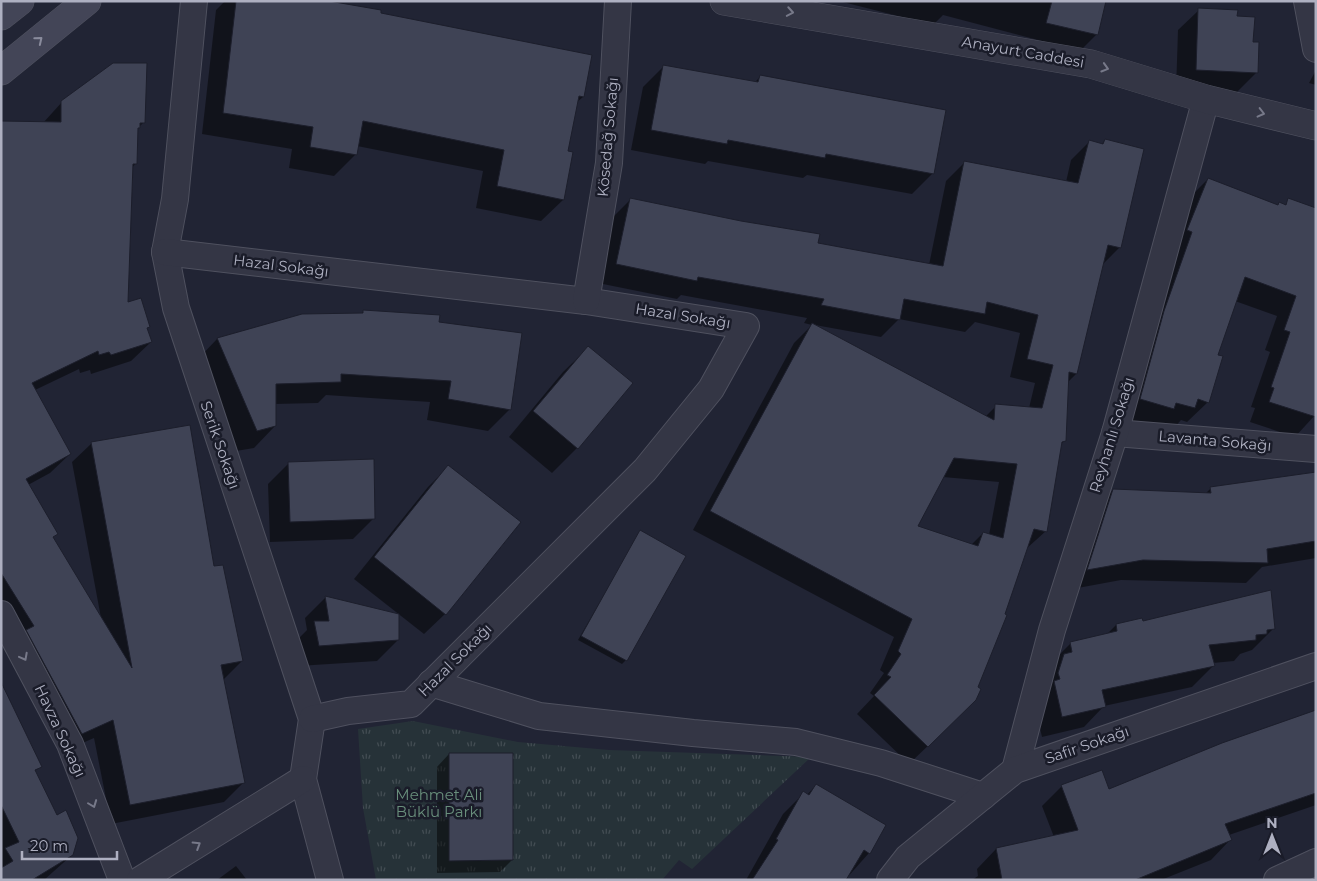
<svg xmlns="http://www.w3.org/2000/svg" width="1317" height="881" font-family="Montserrat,sans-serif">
<defs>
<pattern id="park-tufts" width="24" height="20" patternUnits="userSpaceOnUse" patternTransform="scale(1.25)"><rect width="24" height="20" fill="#263238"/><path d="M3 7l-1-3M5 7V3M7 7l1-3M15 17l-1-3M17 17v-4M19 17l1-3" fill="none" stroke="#434d53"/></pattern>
</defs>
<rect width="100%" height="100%" fill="#212434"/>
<path fill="url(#park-tufts)" d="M413,721l105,21 91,8 202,7 -119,112 -13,-9 -17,20h-286l-13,-72 -5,-79z"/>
<g fill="#0007" fill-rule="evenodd">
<path d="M225,1h93l61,13 204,83 -7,6 -9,49 -4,48 -22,21 -65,-13 7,-37 -126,-25 -1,8 -22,22 -45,-8 3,-19 -90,-15 14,-124z"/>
<path d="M839,1h265l-7,33 -17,17 -137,-36 -10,10z"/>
<path d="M1199,10l53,33 5,29 -21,21 -60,-2 2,-61z"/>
<path d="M664,66l90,17 6,-6 173,96 -21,21 -105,-19 -4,3 -95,-17 -3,3 -74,-14 12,-63z"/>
<path d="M1316,70v15l-7,-2z"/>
<path d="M62,102l82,20 -8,8v33l-4,5 -5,136 22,23 -3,2 5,13 -20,19 -40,13 -1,-4 -10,3 -1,-4 -44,21 35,64 -20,19 -22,12 24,53 49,80 -29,-156 20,-19 121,125 29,93 -19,19 20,103 -19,19 -113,22 -17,-86 -32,14 -61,-129v-501l42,1z"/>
<path d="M1105,140l14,108 -16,16 -27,110 -9,9 -3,58 -4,4 -14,86 -20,18 -70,170 -47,45 -52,-50 17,-18 -4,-3 14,-20 -4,-3 14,-33 -201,-107 101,-187 18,-18 -8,-2 3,-5 -126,-23 -4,4 -79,-16 14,-65 18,-18 187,44 112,21 17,-84 18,-18 102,19 5,-22 18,-18 12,3zM899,319l66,13 10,-10 45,11 -10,44 25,6 -6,25 -33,-2 -11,11 -170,-92 66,12zM943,477l56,5 -10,53 -6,-2 -12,12 -55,-19z"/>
<path d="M1208,179l69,27 10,-2 29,210 -21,23 -45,-15 5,-14 -4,-1 19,-55 -5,-2 12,-34 -42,-15 -19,55 -8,46 -21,20 -6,-2 -7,8 -21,1 -33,-10 67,-219z"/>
<path d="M364,311l74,12 72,86 -22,22 -61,-11 3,-18 -104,-7 -8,8 -43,1v22l-21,22 -18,3 -40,-90 21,-22 85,-23 59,-2z"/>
<path d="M588,348l43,35 -54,65 -25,25 -43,-36 54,-65z"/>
<path d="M289,463l85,55 -21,21 -83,3 -2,-58z"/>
<path d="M449,466l-4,148 -21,20 -70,-55 74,-92z"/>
<path d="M1316,475v83l-54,9 -16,16 -125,-3 -54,10 25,-79 21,-21 92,4 6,-6z"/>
<path d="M640,532l-14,128 -4,4 -44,-24z"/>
<path d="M326,597l72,43 -21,21 -79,5 -4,-23 13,-13 -2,-12z"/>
<path d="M1142,622l131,7 -21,21 -12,4 -6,7 -21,2v3l-21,21 -88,19 -20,21 -42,10 -8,-34 16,-39 21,-21 36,-9 9,-9z"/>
<path d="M1316,712v93l-87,30 1,5 -19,20 -50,20h-189l6,-4 -1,-7 19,-20 58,-12 -12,-31 20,-20 46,4z"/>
<path d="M1,716l39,51 -6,5 22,45 10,-5 8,17 2,16 -4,10 -28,25h-43z"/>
<path d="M449,754l63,106 -12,12 -63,1v-106z"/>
<path d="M816,785l53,68 -24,27h-99l37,-66 21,-21 3,2z"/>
<path d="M236,866l11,14h-30z"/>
</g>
<g fill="#3f4355" stroke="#1c1e2b" fill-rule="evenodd">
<path d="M236,1h93l52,9v3l211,42 -8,42 -5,-1 -11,55 5,1 -9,48 -67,-14 7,-36 -141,-29 -6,34 -47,-8 3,-20 -90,-14z"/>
<path d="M1052,1h54l-8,34 -52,-12z"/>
<path d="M1198,8l40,2 -1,6 18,1 -2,25h6l-1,31 -62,-3z"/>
<path d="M113,63h34l-2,60h-5v5h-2l-1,36h-4l-5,138 13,-4 9,29 -3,1 5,14 -41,13 -2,-3 -10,3 -1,-4 -66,32 39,71 -45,25 32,55 -5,3 79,131 -41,-226 99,-17 24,141 9,-1 20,96 -22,4 24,118 -115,22 -17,-85 -31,14 -56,-104 8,-4 -33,-53v-452l60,1v-21z"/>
<path d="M663,65l95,17 2,-7 186,35 -12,64 -108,-20 -1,4 -97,-18 -1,4 -76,-14z"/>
<path d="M1105,139l39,10 -23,99 -13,-3 -31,129 -8,-2 -3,69 -4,1 -15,90 -13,-3 -29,85 2,1 -29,72 3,2 -5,11 -48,47 -54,-52 17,-18 -4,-2 14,-21 -3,-3 14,-32 -202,-108 102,-188 182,97 1,-16 47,4 11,-43 -26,-6 11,-44 -51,-13 -2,12 -81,-15 -4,21 -79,-15 3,-6 -126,-22 -1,4 -81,-17 14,-66 111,23 79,13 -2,9 125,23 21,-105 114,22 11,-43 14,4zM954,458l63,6 -14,74 -20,-6 -5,14 -60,-20z"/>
<path d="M1208,178l70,27 1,-3 7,3 2,-7 28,10v209l-47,-15 5,-14 -3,-1 19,-55 -6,-2 12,-34 -51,-19 -27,78 5,1 -14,47 -11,-4 -3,9 -19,-5 -2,6 -34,-10 24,-88 28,-79 -5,-2z"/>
<path d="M363,310l77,5 -1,7 83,11 -11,77 -63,-11 3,-18 -110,-7v8l-65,2v42l-19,5 -40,-93 85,-24 61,-1z"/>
<path d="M588,346l45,37 -55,66 -45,-38z"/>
<path d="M374,459l1,60 -85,3 -2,-60z"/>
<path d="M448,465l73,57 -75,93 -72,-58z"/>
<path d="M1316,472v69l-49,8 1,14 -125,-3 -56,10 26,-81 98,4 -1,-6z"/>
<path d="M640,530l46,26 -59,105 -46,-25z"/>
<path d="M1271,590l4,39 -8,1v4l-11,1v5l-47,5 6,21 -113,24 4,17 -44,10 -8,-36 6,-2 -2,-6 6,-19 8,-2 -2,-10 47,-11 -1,-7 26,-6 1,3z"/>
<path d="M325,596l74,18v26l-80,6 -5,-25h15z"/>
<path d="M1,682l41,85 -7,3 22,45 9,-5 12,28 -5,17 -41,25h-31v-12l12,-7 -8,-13 14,-6 -18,-37z"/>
<path d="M1316,710v83l-91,31 7,16 -97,40h-133l-6,-32 82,-18 -17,-45 41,-15 7,19 113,-46z"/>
<path d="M449,753h64v107l-64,1z"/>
<path d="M816,784l70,41 -16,29 -6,-4 -18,30h-94l26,-40 -2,-1 27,-48 6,4z"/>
</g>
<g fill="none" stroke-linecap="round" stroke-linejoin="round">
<g stroke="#4f515f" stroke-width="28">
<g id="minor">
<path d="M194,1l-19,198 -10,53 11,56 136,411 -9,60 27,101"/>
<path d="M1307,1l9,48"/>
<path d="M165,252l421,49 160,25 -35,63 -66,81 -234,234 -63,7 -36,8"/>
<path d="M586,301l23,-138 9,-162"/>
<path d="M1115,433l201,16"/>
<path d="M1,614l69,130 52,136"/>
<path d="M431,683l108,33 154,17 103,9 85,21 102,33"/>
<path d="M1015,770l37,-140 63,-197 91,-334"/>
<path d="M140,880l163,-101"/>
<path d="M890,880l18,-23 107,-87 301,-104"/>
<path d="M1277,880l39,-18"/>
</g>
</g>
<g stroke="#4f515f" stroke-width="29">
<path id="tertiary" d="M724,1l367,63 115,35 110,27"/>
</g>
<g stroke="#4f515f" stroke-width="29">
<g id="secondary">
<path d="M1,16l19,-15"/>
<path d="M1,71l86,-70"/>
</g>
</g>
<use href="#minor" stroke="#343645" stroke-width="26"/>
<use href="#tertiary" stroke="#343645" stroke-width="28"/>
<use href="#secondary" stroke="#434557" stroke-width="28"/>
</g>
<defs><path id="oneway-chevron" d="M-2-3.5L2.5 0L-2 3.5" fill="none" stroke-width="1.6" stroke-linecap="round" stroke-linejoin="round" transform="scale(1.25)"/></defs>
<g stroke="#777989">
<use href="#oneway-chevron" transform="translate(790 12) rotate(10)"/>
<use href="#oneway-chevron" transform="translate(1105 68) rotate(17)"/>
<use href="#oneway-chevron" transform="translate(1261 113) rotate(14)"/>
<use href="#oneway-chevron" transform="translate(24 657) rotate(62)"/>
<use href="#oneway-chevron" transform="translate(93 804) rotate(69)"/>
<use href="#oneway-chevron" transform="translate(197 845) rotate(-32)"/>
</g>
<use stroke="#898b9c" href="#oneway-chevron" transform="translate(39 40) rotate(-39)"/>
<g text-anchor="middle" stroke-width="5" stroke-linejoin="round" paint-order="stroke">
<g font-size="15" fill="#aeb0c1" stroke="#1a1c29">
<text transform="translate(1023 52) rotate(10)" y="5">Anayurt Caddesi</text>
<text transform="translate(608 137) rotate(-85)" y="5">Kösedağ Sokağı</text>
<text transform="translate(281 266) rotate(7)" y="5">Hazal Sokağı</text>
<text transform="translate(683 316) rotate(9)" y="5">Hazal Sokağı</text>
<text transform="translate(1112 435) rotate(-73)" y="5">Reyhanlı Sokağı</text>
<text transform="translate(1215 441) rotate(5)" y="5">Lavanta Sokağı</text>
<text transform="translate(220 445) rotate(71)" y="5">Serik Sokağı</text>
<text transform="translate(455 660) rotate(-45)" y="5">Hazal Sokağı</text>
<text transform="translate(60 731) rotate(65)" y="5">Havza Sokağı</text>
<text transform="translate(1087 745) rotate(-19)" y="5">Safir Sokağı</text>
</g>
<g font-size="15" fill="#698f7c" stroke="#1a1c29">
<text x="439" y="800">Mehmet Ali<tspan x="439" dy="17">Büklü Parkı</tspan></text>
</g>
</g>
<rect width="1317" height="881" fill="none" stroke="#aeb0c1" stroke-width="5"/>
<g transform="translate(1272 836)" stroke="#1a1c29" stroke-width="4" paint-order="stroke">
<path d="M0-4L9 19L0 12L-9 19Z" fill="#aeb0c1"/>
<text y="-8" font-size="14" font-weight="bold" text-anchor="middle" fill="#aeb0c1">N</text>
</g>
<path d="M22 851v8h95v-8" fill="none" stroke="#aeb0c1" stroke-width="2.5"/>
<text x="30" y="851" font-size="15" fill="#aeb0c1" stroke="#1a1c29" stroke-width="4" paint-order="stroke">20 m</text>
</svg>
